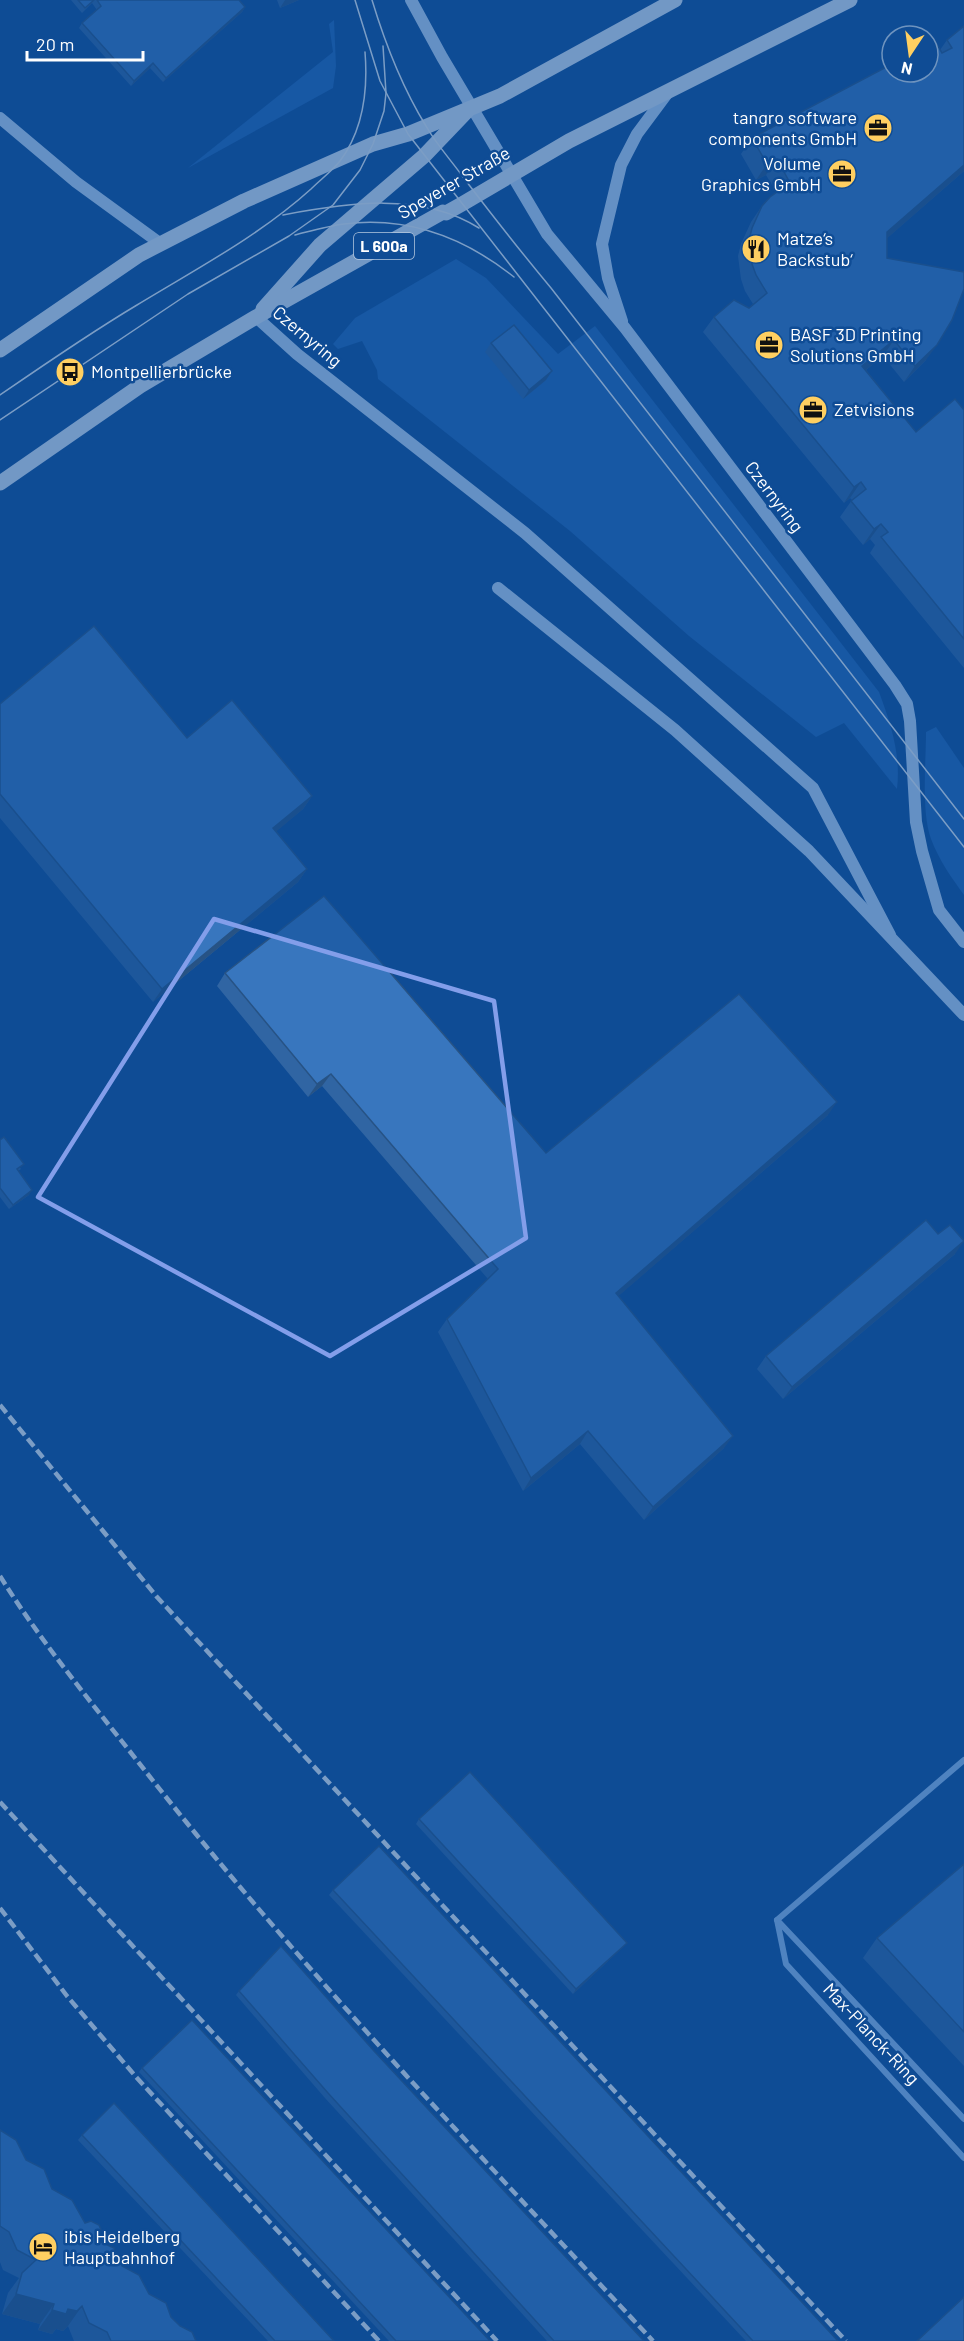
<svg xmlns="http://www.w3.org/2000/svg" width="964" height="2341" font-family="Barlow,sans-serif">
<rect width="100%" height="100%" fill="#0f4c95"/>
<g fill="#2266b5">
<path d="M334,20l2,46 -3,22 -145,80 145,-116 -4,-28z"/>
<path d="M456,259l30,19 72,76 37,-28 284,366c12,32 22,63 18,97l-53,-66 -28,14 -127,-101 -119,-105 -192,-152 -1,-9 -15,-29 -24,8 -5,-5 22,-26z"/>
<path d="M936,727l28,41v127c-13,-18 -25,-35 -33,-56 -10,-29 -5,-75 -5,-107z"/>
</g>
<g fill="none" stroke-linecap="round" stroke-linejoin="round">
<g stroke="#9ec6f4" stroke-width="6">
<path d="M777,1920l9,44 178,194"/>
<path d="M777,1920l187,-160"/>
<path d="M778,1921l186,198"/>
</g>
<g stroke="#cde3fd" stroke-width="12">
<path d="M411,0l31,57 105,177 78,94 270,357 12,19 3,17 6,101 6,29 17,59 25,32"/>
<path d="M0,118l76,64 85,62"/>
<path d="M256,317l41,37 228,179 288,255 77,147"/>
<path d="M622,321l-14,-43 -6,-34 19,-79 16,-31 32,-43"/>
<path d="M498,588l177,142 134,121 155,164"/>
</g>
<g stroke="#ebf3ff" stroke-width="15">
<path d="M263,309l57,-64 104,-89 43,-45"/>
<path d="M0,350l139,-95 105,-54 129,-57 35,-10 92,-38 175,-96"/>
<path d="M0,483l140,-97 116,-69 187,-105 3,1 16,-9 107,-63 281,-141"/>
</g>
<g stroke="#fff" stroke-width="1.5">
<path d="M355,0l25,81 28,53 556,713"/>
<path d="M372,0c13,43 30,87 54,126 10,18 25,34 37,51 29,38 58,75 88,111l413,531"/>
<path d="M283,215c63,-12 138,-24 196,13"/>
<path d="M295,235c16,-4 33,-9 49,-11 64,-8 121,14 170,53"/>
<path d="M0,395c45,-31 90,-62 137,-90 59,-36 122,-69 174,-116 9,-9 21,-18 29,-28 23,-31 28,-72 25,-109"/>
<path d="M0,420l188,-126 101,-58 44,-31 27,-35 13,-26 11,-33 2,-18 -3,-47"/>
</g>
<g stroke="#fff" stroke-width="4.5" stroke-dasharray="10 4.5" stroke-linecap="butt">
<path d="M0,1405l157,192 689,744"/>
<path d="M0,1576c41,66 91,126 139,187 159,203 338,389 514,578"/>
<path d="M0,1802l497,539"/>
<path d="M0,1908l67,88 70,82 242,263"/>
</g>
</g>
<g fill="#3065a3">
<path d="M71,0h168l6,7 -3,5 -79,70 -13,-14 -19,18 -52,-58 3,-5 15,-13 -5,-7 -10,10z"/>
<path d="M277,0h22l-19,8z"/>
<path d="M964,26v145l-77,67v20l39,102 -22,22 -21,-26 -17,14 50,62 48,-22v258l-94,-115 5,-8 -5,-6 -7,6 -23,-28 12,-17 -2,-2 -6,5 -141,-171 11,-15 35,-9 4,-4 -8,-13 -4,-12 -3,-23 3,-12 10,-22 11,-16 14,-14 -10,-17 -10,5 -15,-26 11,-16 188,-88 7,-10z"/>
<path d="M491,343l55,37 -23,19 -38,-47z"/>
<path d="M0,704l187,34 125,58 -9,13 -27,22 31,38 -9,13 -145,120 -153,-184z"/>
<path d="M225,973l321,180 282,-38 -210,181 106,152 -80,72 -64,-76 -57,47 -85,-159 9,-13 41,-40 -166,-193 -14,11 -91,-111z"/>
<path d="M0,1140l21,29 -3,2 11,24 -20,14 -9,-12z"/>
<path d="M938,1234l17,20 -172,145 -26,-30 9,-13z"/>
<path d="M419,1819l204,128 -50,47 -157,-170z"/>
<path d="M964,1864v202l-101,-108 14,-20z"/>
<path d="M333,1890l505,451h-92l-417,-446z"/>
<path d="M239,1991l135,60 270,290h-97l-222,-243 -89,-103z"/>
<path d="M142,2068l348,273h-101l-250,-269z"/>
<path d="M0,2130l52,59 33,34 12,17 83,86 16,15h-122l-6,-15 -5,5 -7,-2 -4,5 -14,-4 2,-6 -38,-10 6,-21 11,-15 -16,-8 -3,-8z"/>
<path d="M82,2135l252,206h-66l-190,-201z"/>
</g>
<g fill="#275385">
<path d="M285,0h14l-19,8z"/>
<path d="M245,7l-3,5 -79,70 3,-4z"/>
<path d="M153,63l-3,5 -19,18 3,-5z"/>
<path d="M777,159l-11,16 -10,5 11,-16z"/>
<path d="M964,165v6l-88,77 11,-16z"/>
<path d="M894,340l-11,16 -32,26 11,-16z"/>
<path d="M937,345l-11,15 -22,22 11,-16z"/>
<path d="M552,371l-6,9 -23,19 6,-9z"/>
<path d="M861,482l-11,16 -6,5 10,-16z"/>
<path d="M881,524l-11,15 -7,6 11,-16z"/>
<path d="M312,796l-9,13 -38,32 8,-13z"/>
<path d="M307,869l-9,13 -145,120 9,-13z"/>
<path d="M331,1074l-9,12 -14,11 9,-13z"/>
<path d="M837,1102l-9,13 -221,191 9,-13z"/>
<path d="M32,1190l-3,5 -20,14 4,-4z"/>
<path d="M964,1241l-9,13 -172,145 9,-12z"/>
<path d="M588,1431l-8,13 -57,47 8,-13z"/>
<path d="M733,1436l-9,12 -80,72 9,-13z"/>
<path d="M627,1943l-4,4 -50,47 3,-5z"/>
<path d="M16,2294l38,10 -14,20 -38,-10z"/>
<path d="M82,2306l-14,20 -5,5 -7,-2 -4,5 -14,-4 14,-20z"/>
</g>
<g fill="#3876be" stroke="#275385" stroke-width="1.5">
<path d="M78,0h16l-9,8z"/>
<path d="M97,0h142l6,7 -79,71 -13,-15 -19,18 -52,-58 19,-17z"/>
<path d="M964,26v139l-77,67v26l77,14v17l-12,31 -15,25 -22,21 -21,-26 -32,26 54,66 39,-33 9,11v229l-83,-102 7,-5 -7,-8 -7,5 -23,-28 15,-12 -5,-7 -7,5 -140,-170 20,-17 15,8 18,-15 -11,-18 -4,-11 -3,-24 3,-12 10,-22 8,-9 20,-14 -13,-24 -10,5 -15,-26 140,-74v8h36v-27l7,-4 7,12 10,-5 -5,-8z"/>
<path d="M514,325l38,46 -23,19 -38,-47z"/>
<path d="M94,626l93,112 45,-38 80,96 -39,32 34,41 -145,120 -162,-195v-90z"/>
<path d="M324,896l222,257 193,-159 98,108 -221,191 117,143 -80,71 -65,-76 -57,47 -84,-159 51,-50 -167,-195 -14,10 -92,-111z"/>
<path d="M4,1137l20,27 -7,5 15,21 -19,15 -13,-17v-48z"/>
<path d="M926,1220l12,14 12,-9 14,16 -172,146 -26,-31z"/>
<path d="M470,1772l157,171 -51,46 -157,-170z"/>
<path d="M379,1846l459,495h-85l-420,-451z"/>
<path d="M964,1864v168l-87,-94z"/>
<path d="M281,1946l93,105 270,290h-90l-226,-248 -89,-102z"/>
<path d="M192,2020l298,321h-94l-254,-273z"/>
<path d="M114,2103l220,238h-59l-193,-206z"/>
<path d="M0,2130l16,10 10,20 18,9 8,20 20,11 13,23 6,-2 8,4 2,5 -4,10 17,8 8,18 17,9 10,19 17,9 5,14 9,9 12,6 4,9h-85l-4,-9 -18,-9 -7,-17 -5,5 -9,-2 -2,5 -14,-4 2,-6 -38,-10 6,-21 14,-13 -19,-10 -8,-18 -9,-6z"/>
<path d="M964,2297v44h-47z"/>
</g>
<path d="M0 0H964V2341H0ZM214,919l280,82 32,237 -196,118 -292,-159z" fill="#0f4c95" fill-opacity=".55" fill-rule="evenodd"/>
<path fill="none" stroke="#839eea" stroke-width="4.5" stroke-linejoin="round" d="M214,919l280,82 32,237 -196,118 -292,-159z"/>
<defs>
<g id="office-disc" transform="scale(1.5)"><circle r="9.5" fill="#ffcf61" stroke="#0f4c95"/><path d="M-6-3h4V-5.5h4V-3h4V5H-6ZM-1-4.5V-3h2v-1.5ZM-6 0V1H6V0Z" fill="#111"/></g>
<g id="restaurant-disc" transform="scale(1.5)"><circle r="9.5" fill="#ffcf61" stroke="#0f4c95"/><path d="M-5-6h1v4h1v-4h1v4h1v-4h1v5L-1.5 .5V6h-2V.5L-5-1ZM5-6V6H3V1.5H1.5Q1.5-4 5-6Z" fill="#111"/></g>
<g id="bus-disc" transform="scale(1.5)"><circle r="9.5" fill="#ffcf61" stroke="#0f4c95"/><path d="M-5-6H5V4H4V6H2V4H-2V6H-4V4H-5ZM-3.5-4V0h7V-4ZM-3.5 1.2v1.5H-2V1.2ZM2 1.2v1.5H3.5V1.2Z" fill="#111"/></g>
<g id="hotel-disc" transform="scale(1.5)"><circle r="9.5" fill="#ffcf61" stroke="#0f4c95"/><path d="M-6-4.5h1.5V1H6V5H4.5V3h-9V5H-6ZM-4 0a1.8 1.8 0 1 1 3.6 0ZM.5 0V-2.5h3Q6-2.5 6 0Z" fill="#111"/></g>
</defs>
<g fill-rule="evenodd">
<use href="#office-disc" x="878" y="128"/>
<use href="#office-disc" x="842" y="174"/>
<use href="#restaurant-disc" x="756" y="249"/>
<use href="#office-disc" x="769" y="345"/>
<use href="#bus-disc" x="70" y="372"/>
<use href="#office-disc" x="813" y="410"/>
<use href="#hotel-disc" x="43" y="2247"/>
</g>
<g text-anchor="middle" stroke-width="5" stroke-linejoin="round" paint-order="stroke">
<rect fill="#0f4c95" stroke="#b7c9df" stroke-width="1.5" x="354" y="233" width="60" height="26" rx="4.5"/>
<g font-size="16" font-weight="bold" fill="#fff">
<text x="384" y="252">L 600a</text>
</g>
<g font-size="18" fill="#fff" stroke="#0f4c95" text-anchor="start">
<text x="857" y="124" text-anchor="end">tangro software<tspan x="857" dy="21">components GmbH</tspan></text>
<text x="821" y="170" text-anchor="end">Volume<tspan x="821" dy="21">Graphics GmbH</tspan></text>
<text x="777" y="245">Matze‘s<tspan x="777" dy="21">Backstub‘</tspan></text>
<text x="790" y="341">BASF 3D Printing<tspan x="790" dy="21">Solutions GmbH</tspan></text>
<text x="91" y="378">Montpellierbrücke</text>
<text x="834" y="416">Zetvisions</text>
<text x="64" y="2243">ibis Heidelberg<tspan x="64" dy="21">Hauptbahnhof</tspan></text>
</g>
<g font-size="18" fill="#fff" stroke="#0f4c95">
<text transform="translate(454 183) rotate(-30)" y="6">Speyerer Straße</text>
<text transform="translate(307 337) rotate(40)" y="6">Czernyring</text>
<text transform="translate(774 497) rotate(53)" y="6">Czernyring</text>
<text transform="translate(871 2034) rotate(47)" y="6">Max-Planck-Ring</text>
</g>
</g>
<g transform="translate(910 54) rotate(193)"><circle r="28" fill="#0f4c95" stroke="#6f94bf" stroke-width="1.5"/>
<path d="M0-4.5L10 22L0 15L-10 22Z" fill="#ffcf61"/>
<text y="-9" font-size="16" font-weight="bold" text-anchor="middle" fill="#ffffff">N</text>
</g>
<path d="M27 51v9h116v-9" fill="none" stroke="#ffffff" stroke-width="3"/>
<text x="36" y="51" font-size="18" fill="#ffffff" stroke="#0f4c95" stroke-width="4.5" paint-order="stroke">20 m</text>
</svg>
